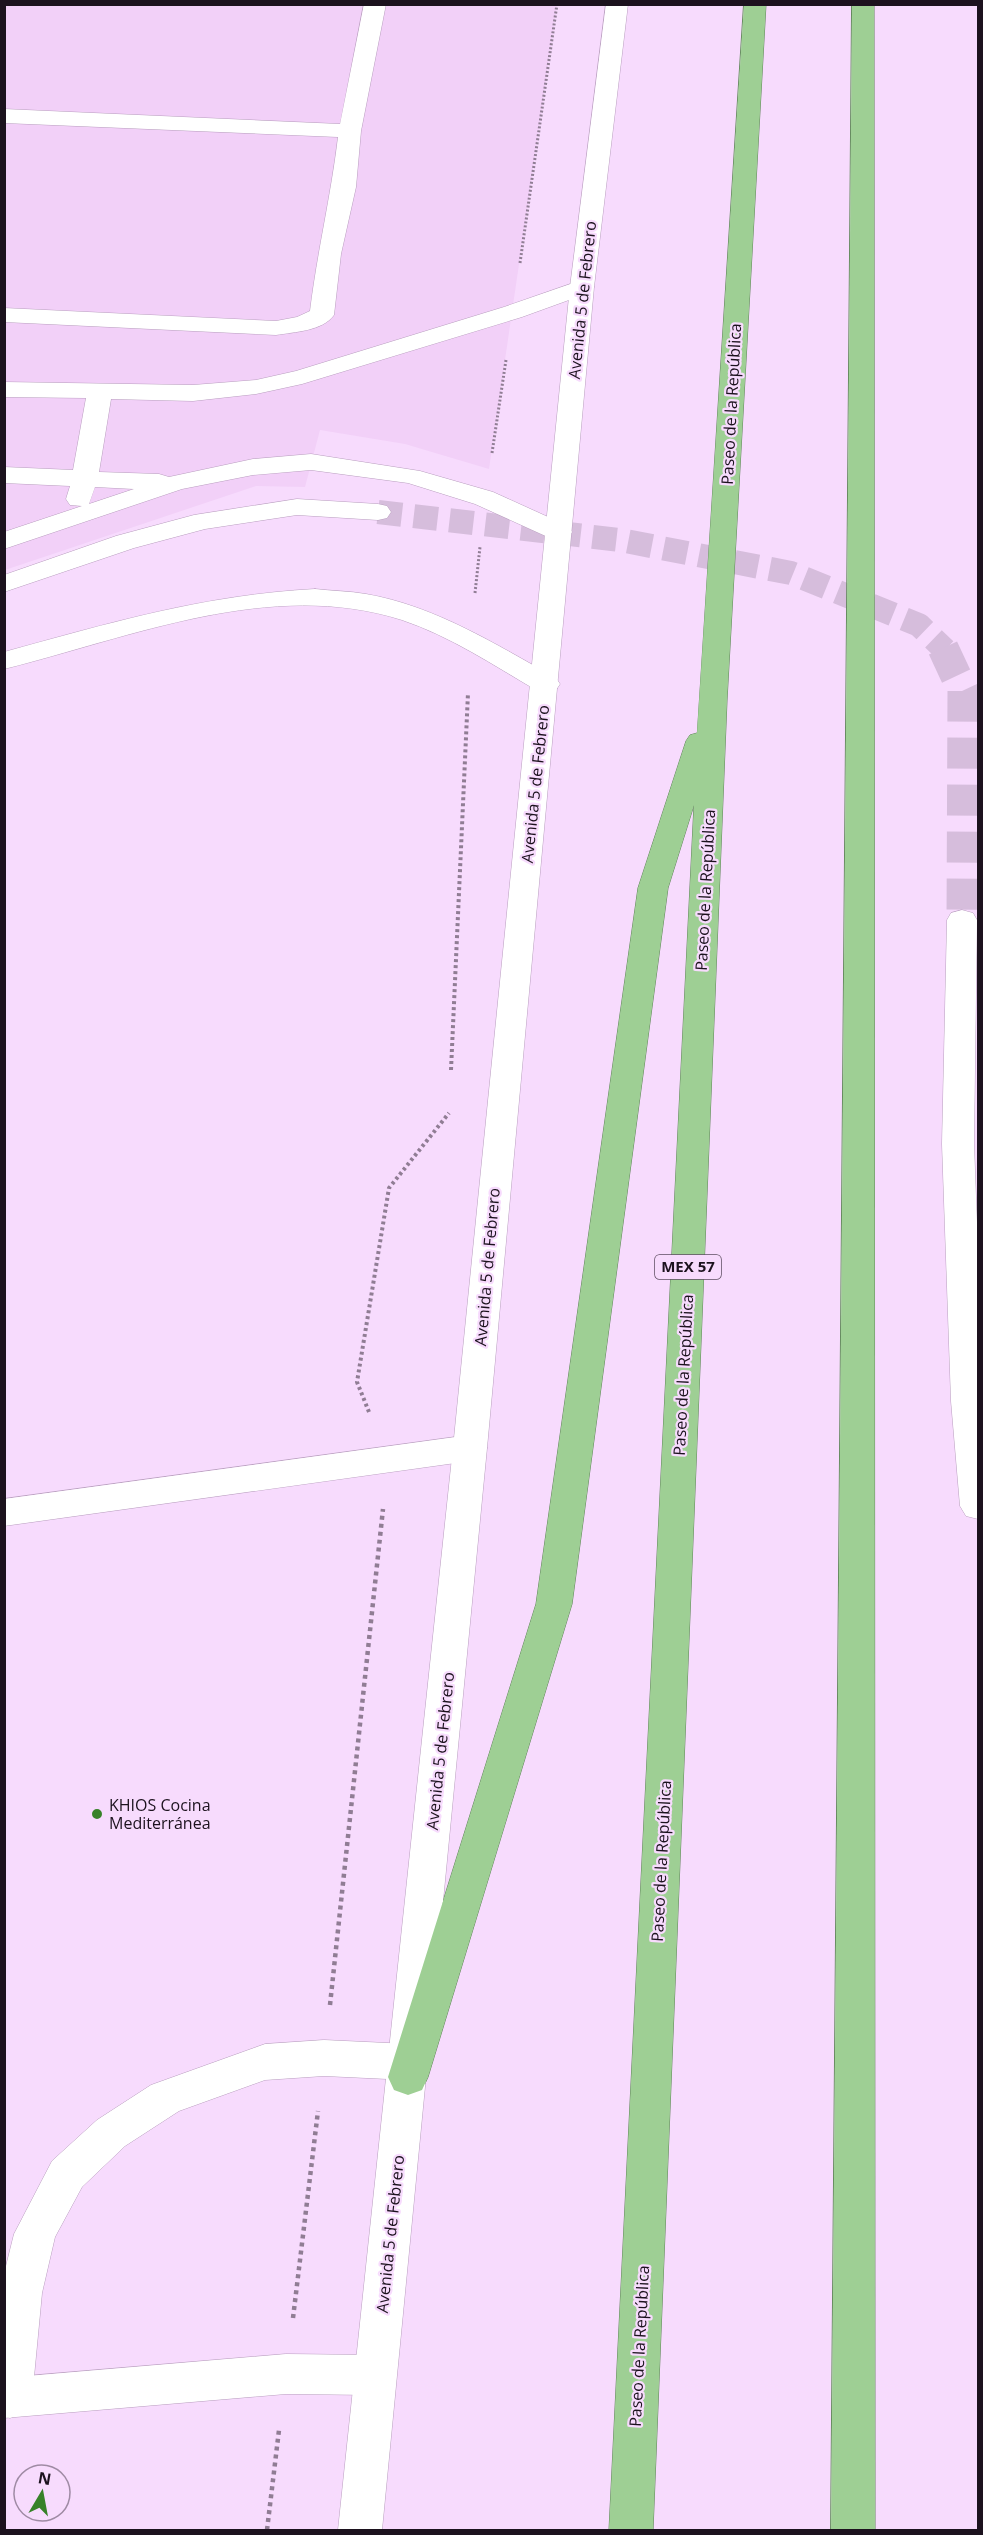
<svg xmlns="http://www.w3.org/2000/svg" width="983" height="2535" font-family="'Open Sans',sans-serif">
<rect width="100%" height="100%" fill="#f7dbfd"/>
<path fill="#f2d0f8" d="M4,5h553l-68,464 -84,-25 -85,-14 -15,57 -49,-1 -251,84z"/>
<g fill="none" stroke-linecap="round" stroke-linejoin="round">
<path stroke="#d6bddc" stroke-width="24" stroke-dasharray="24 12" stroke-linecap="butt" d="M378,512l242,28 171,33 128,52 26,25"/>
<path stroke="#d6bddc" stroke-width="31" stroke-dasharray="31 16" stroke-linecap="butt" d="M943,648l20,43 -1,229"/>
<g stroke="#b99fbf" stroke-width="1">
<g id="service">
<path d="M364,4h22l-25,127 -5,56 -15,67 -7,61c-11,16 -40,17 -58,20l-272,-13v-14l272,13 21,-4 13,-6c7,-58 21,-115 28,-174l-334,-14v-14l336,15z"/>
<path d="M582,280l9,2 3,5 -3,5 -69,25 -220,67 -46,10 -63,7 -82,-2 -12,73 60,2 10,3 84,-18 58,-5 109,17 73,21 75,34 4,6 -4,6 -9,2 -9,-2 -75,-34 -67,-21 -97,-13 -58,5 -71,14 -178,60v-17l78,-26 -12,-1 -4,-6 4,-13 -66,-3v-16l69,3 13,-72 -82,-1v-15l189,3 63,-5 40,-9 208,-64zM95,487l39,2 -45,15z"/>
<path d="M470,1435l12,4 5,9 -5,9 -12,4 -466,65v-27z"/>
<path d="M324,2040l85,4 14,6 6,12 -6,12 -14,6 -85,-4 -59,4 -86,31 -54,35 -43,41 -27,50 -13,56 -10,105 -7,14 -15,6 -6,-2v-142l10,-40 38,-73 45,-41 54,-35 114,-41z"/>
</g>
</g>
<g stroke="#b99fbf" stroke-width="1">
<g id="minor">
<path d="M297,499l81,5 9,2 4,6 -4,6 -9,2 -81,-5 -92,14 -71,19 -130,44v-17l112,-39 78,-21z"/>
<path d="M315,589c17,2 34,2 51,5 69,12 129,50 190,84l4,6 -4,6 -10,2 -10,-2c-43,-25 -86,-54 -134,-70 -131,-42 -270,17 -398,49v-17c106,-29 200,-57 311,-63z"/>
<path d="M286,2354l88,1 15,6 7,14 -7,14 -15,6 -88,-1 -282,24v-40z"/>
</g>
</g>
<g stroke="#b99fbf" stroke-width="1">
<g id="secondary">
<path d="M606,4h22l-34,283 -107,1161 -105,1082h-44l115,-1082 117,-1161z"/>
<path d="M962,910l11,3 4,7 -3,224 4,105v270l-12,-3 -6,-10 -9,-105 -9,-257 5,-224 4,-7z"/>
</g>
</g>
<g stroke="#60855a" stroke-width="1">
<g id="trunk">
<path d="M744,4h22l-39,696 -74,1830h-44l85,-1725 -26,83 -96,716 -144,473 -6,13 -14,5 -14,-5 -6,-13 148,-473 102,-716 48,-147 4,-6 7,-2z"/>
<path d="M852,4h22l1,2526h-44z"/>
</g>
</g>
<g stroke="#907d94" stroke-width="3" stroke-dasharray="2 2" stroke-linecap="butt">
<path d="M520,263l37,-259"/>
<path d="M492,453l14,-93"/>
<path d="M475,593l5,-46"/>
</g>
<g stroke="#907d94" stroke-width="4" stroke-dasharray="3 3" stroke-linecap="butt">
<path d="M451,1070l17,-377"/>
<path d="M369,1412l-12,-30 32,-194 60,-75"/>
</g>
<g stroke="#907d94" stroke-width="4.5" stroke-dasharray="4 4" stroke-linecap="butt">
<path d="M330,2005l53,-496"/>
<path d="M293,2318l25,-207"/>
<path d="M267,2530l12,-100"/>
</g>
<use href="#service" fill="#fff" fill-rule="evenodd"/>
<use href="#minor" fill="#fff" fill-rule="evenodd"/>
<use href="#secondary" fill="#fff" fill-rule="evenodd"/>
<use href="#trunk" fill="#9ecf94" fill-rule="evenodd"/>
</g>
<circle fill="#378229" stroke="#f7dbfd" stroke-width="2" cx="97" cy="1814" r="6"/>
<g text-anchor="middle" stroke-width="4.5" stroke-linejoin="round" paint-order="stroke">
<rect fill="#f7dbfd" stroke="#5e4e61" stroke-width="1.5" x="655" y="1255" width="66" height="24" rx="4.5"/>
<g font-size="15" font-weight="bold" fill="#1c121e">
<text x="688" y="1272">MEX 57</text>
</g>
<g font-size="16" fill="#1c121e" stroke="#f7dbfd">
<text transform="translate(582 300) rotate(-84)" y="6">Avenida 5 de Febrero</text>
<text transform="translate(731 404) rotate(-87)" y="6">Paseo de la República</text>
<text transform="translate(535 784) rotate(-84)" y="6">Avenida 5 de Febrero</text>
<text transform="translate(705 890) rotate(-87)" y="6">Paseo de la República</text>
<text transform="translate(487 1267) rotate(-85)" y="6">Avenida 5 de Febrero</text>
<text transform="translate(683 1375) rotate(-87)" y="6">Paseo de la República</text>
<text transform="translate(440 1751) rotate(-84)" y="6">Avenida 5 de Febrero</text>
<text transform="translate(661 1861) rotate(-87)" y="6">Paseo de la República</text>
<text transform="translate(390 2234) rotate(-84)" y="6">Avenida 5 de Febrero</text>
<text transform="translate(639 2346) rotate(-87)" y="6">Paseo de la República</text>
</g>
<g font-size="16" fill="#1c121e" stroke="#f7dbfd" text-anchor="start">
<text x="109" y="1811">KHIOS Cocina<tspan x="109" dy="18">Mediterránea</tspan></text>
</g>
</g>
<rect width="983" height="2535" fill="none" stroke="#1c121e" stroke-width="12"/>
<g transform="translate(42 2493) rotate(10)"><circle r="28" fill="#f7dbfd" stroke="#9f8ba4" stroke-width="1.5"/>
<path d="M0-4.5L10 22L0 15L-10 22Z" fill="#378229"/>
<text y="-9" font-size="16" font-weight="bold" text-anchor="middle" fill="#1c121e">N</text>
</g>
</svg>
